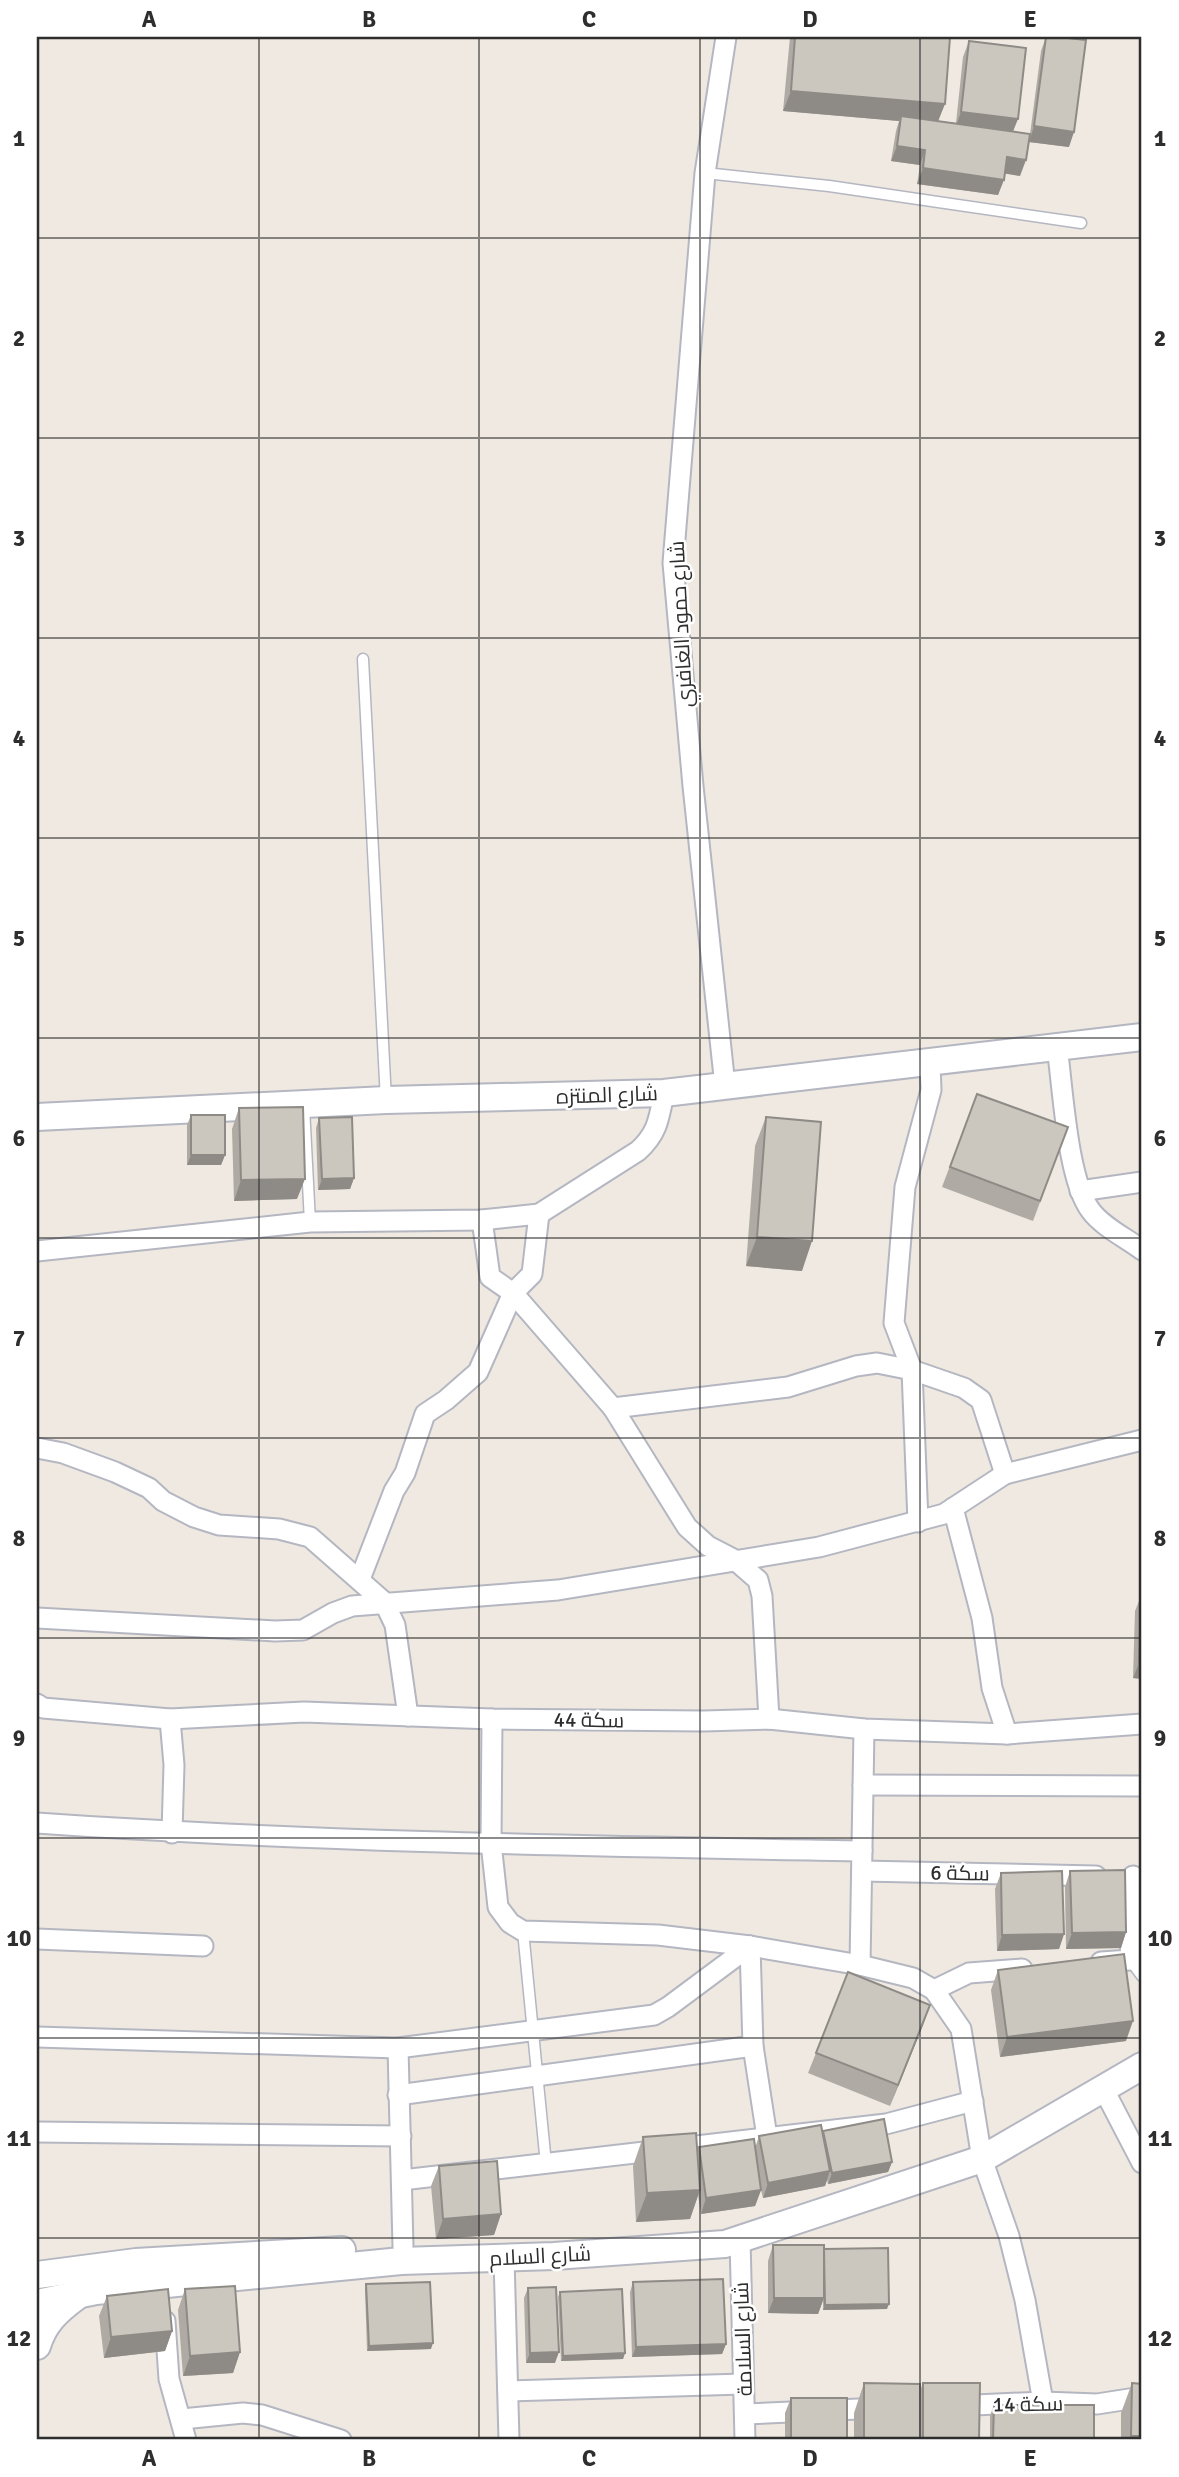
<svg xmlns="http://www.w3.org/2000/svg" width="1179" height="2477" font-family="Signika,Cairo,sans-serif">
<rect width="100%" height="100%" fill="#efe9e1"/>
<g fill="none" stroke-linecap="round" stroke-linejoin="round">
<g stroke="#b4b7c1" stroke-width="13">
<g id="lane">
<path d="M705,173l124,13 252,37"/>
<path d="M363,659l23,441"/>
<path d="M304,1107l6,115"/>
<path d="M523,1931l23,233"/>
<path d="M1130,1960l12,16"/>
</g>
</g>
<g stroke="#b4b7c1" stroke-width="23">
<g id="street">
<path d="M1057,1047c6,41 10,133 34,164 12,16 35,27 51,39"/>
<path d="M725,1086l-32,-300 -20,-223 32,-390 21,-136"/>
<path d="M1080,1191l62,-9"/>
<path d="M482,1220l8,57 23,16 100,115 74,119 21,19 27,14 23,20 4,16 7,123"/>
<path d="M37,1251l273,-29 172,-2 57,-6 99,-63c20,-18 21,-33 26,-58"/>
<path d="M613,1408l175,-21 68,-21 21,-3 35,7 52,18 17,12 24,74"/>
<path d="M37,1448l26,5 52,19 34,16 14,13 31,16 25,8 60,4 31,8 74,65 11,23 13,91"/>
<path d="M953,1508l29,110 10,70 15,46"/>
<path d="M918,1522l-6,-152 -18,-47 11,-136 26,-97 -1,-26"/>
<path d="M360,1579l34,-88 11,-18 20,-59 21,-14 32,-28 35,-79 19,-19 7,-60"/>
<path d="M37,1618l238,13 28,-1 30,-17 19,-7 206,-16 261,-43 125,-33 61,-40 137,-34"/>
<path d="M37,1704l6,4 127,11 134,-7 188,7 212,2 65,-2 95,10 143,5 135,-10"/>
<path d="M170,1719l4,46 -2,68"/>
<path d="M492,1719l-1,124 7,64 12,16 13,8 135,4 92,11 110,19 53,13 21,12 35,-17 53,-4"/>
<path d="M863,1785l279,1"/>
<path d="M37,1823c274,19 550,23 825,28"/>
<path d="M862,1871l234,5"/>
<path d="M37,1939l166,7"/>
<path d="M750,1946l3,100 14,91"/>
<path d="M1101,1962l29,-2 3,-84"/>
<path d="M860,1965l4,-236"/>
<path d="M934,1990l27,39 21,130 27,77 16,64 18,102"/>
<path d="M37,2037l361,11 256,-33 14,-8 82,-61"/>
<path d="M398,2048l5,199"/>
<path d="M1103,2088l39,75"/>
<path d="M398,2095l355,-49"/>
<path d="M37,2132l364,4"/>
<path d="M402,2180l484,-56 87,-23"/>
<path d="M740,2239l5,201"/>
<path d="M504,2258l5,182"/>
<path d="M165,2321l4,58 17,61"/>
<path d="M508,2391l235,-7"/>
<path d="M953,2406l90,-4 54,2 45,-7"/>
<path d="M746,2414l135,-6"/>
<path d="M182,2419l61,-6 19,2 79,25"/>
</g>
</g>
<g stroke="#b4b7c1" stroke-width="30">
<g id="secondary">
<path d="M37,1117l349,-17 278,-7 478,-56"/>
<path d="M37,2275l99,-13 206,-12"/>
<path d="M37,2303l59,-12 305,-30 153,-5 171,-12 257,-85 160,-93"/>
<path d="M37,2346c7,-23 20,-35 39,-49"/>
</g>
</g>
<use href="#lane" stroke="#fff" stroke-width="10"/>
<use href="#street" stroke="#fff" stroke-width="19"/>
<use href="#secondary" stroke="#fff" stroke-width="26"/>
</g>
<g fill="#afaba4">
<path d="M790,37h160l-12,84 18,2 7,-66 6,-16 44,90 7,45 -15,-3 -7,22 -81,-11 3,-19 -29,-4 5,-30 3,-10 -116,-10z"/>
<path d="M1046,37l23,110 -40,-5 12,-91z"/>
<path d="M977,1094l91,33 -35,94 -91,-34z"/>
<path d="M239,1108l58,91 -63,2 -2,-72z"/>
<path d="M191,1115l34,40 -4,10h-34v-40z"/>
<path d="M766,1117l36,154 -56,-5 9,-120z"/>
<path d="M319,1118l35,60 -4,11 -32,1 -2,-62z"/>
<path d="M1141,1596h1v83l-9,-1 2,-67z"/>
<path d="M1070,1871l56,61 -5,16 -55,1 -1,-62z"/>
<path d="M1001,1873l63,61 -5,15 -62,2 -2,-62z"/>
<path d="M998,1970l128,71 -126,16 -9,-67z"/>
<path d="M923,2025l-33,81 -82,-33 8,-20z"/>
<path d="M823,2132l69,30 -4,10 -60,12 -1,-4 -2,6 -62,12 -2,-8 -6,16 -54,8 -3,-19 -8,24 -54,3 -3,-56 10,-29 55,13 1,-3 56,1 4,-12z"/>
<path d="M439,2166l62,48 -7,21 -58,4 -5,-53z"/>
<path d="M773,2245l51,4 63,60 -64,1v-10l-5,14 -50,-1v-52z"/>
<path d="M633,2282l93,62 -4,10 -90,3 -2,-65z"/>
<path d="M366,2284l65,65 -64,2 -2,-62z"/>
<path d="M528,2288l27,75h-29l-2,-65z"/>
<path d="M185,2289l55,63 -7,21 -50,3 -5,-66z"/>
<path d="M560,2292l65,61 -2,6 -62,2 -3,-64z"/>
<path d="M107,2296l65,35 -7,20 -61,7 -5,-42z"/>
<path d="M864,2383l56,8 3,-8 56,57h-125v-27z"/>
<path d="M1132,2383l10,57h-21v-27z"/>
<path d="M791,2398l56,42h-62v-27z"/>
<path d="M994,2405l100,35h-104v-24z"/>
</g>
<g fill="#8e8b86">
<path d="M791,91l154,13 -8,20 -36,-8 -2,5 -116,-10z"/>
<path d="M961,112l57,7 -6,15 -57,-6z"/>
<path d="M1034,126l40,6 -5,15 -40,-5z"/>
<path d="M897,146l28,4 -5,15 -29,-4z"/>
<path d="M1007,157l19,3 -6,16 -18,-3z"/>
<path d="M923,168l81,12 -6,15 -81,-11z"/>
<path d="M191,1155h34l-4,10h-34z"/>
<path d="M354,1178l-4,11 -32,1 4,-11z"/>
<path d="M305,1179l-8,20 -63,2 7,-21z"/>
<path d="M757,1237l55,4 -10,30 -56,-5z"/>
<path d="M1139,1663h3v16l-9,-1z"/>
<path d="M1126,1932l-5,16 -55,1 6,-16z"/>
<path d="M1064,1934l-5,15 -62,2 5,-16z"/>
<path d="M930,2005l-7,20 -33,81 8,-21z"/>
<path d="M1133,2021l-7,20 -126,16 7,-20z"/>
<path d="M892,2162l-4,10 -60,12 4,-11z"/>
<path d="M830,2171l-5,15 -62,12 5,-15z"/>
<path d="M700,2190l-10,29 -54,3 11,-29z"/>
<path d="M761,2190l-6,16 -54,8 5,-16z"/>
<path d="M501,2214l-7,21 -58,4 7,-20z"/>
<path d="M774,2298h50l-6,16 -50,-1z"/>
<path d="M889,2304l-2,5 -64,1 2,-5z"/>
<path d="M172,2331l-7,20 -61,7 7,-21z"/>
<path d="M433,2343l-2,6 -64,2 2,-5z"/>
<path d="M726,2344l-4,10 -90,3 4,-10z"/>
<path d="M240,2352l-7,21 -50,3 7,-20z"/>
<path d="M559,2352l-4,11h-29l4,-10z"/>
<path d="M625,2353l-2,6 -62,2 2,-5z"/>
<path d="M1131,2436h11v4h-13z"/>
</g>
<g fill="#cbc7bf" stroke="#8e8b86" stroke-width="2">
<path d="M795,37h155l-5,67 -154,-13z"/>
<path d="M1046,37h12l28,3 -12,92 -40,-6z"/>
<path d="M969,41l57,7 -8,71 -57,-7z"/>
<path d="M901,116l129,18 -4,26 -19,-3 -3,23 -81,-12 2,-18 -28,-4z"/>
<path d="M977,1094l91,33 -28,74 -90,-34z"/>
<path d="M303,1107l2,72 -64,1 -2,-72z"/>
<rect x="191" y="1115" width="34" height="40"/>
<path d="M352,1117l2,61 -32,1 -3,-61z"/>
<path d="M766,1117l55,5 -9,119 -55,-4z"/>
<path d="M1141,1596h1v67h-3z"/>
<path d="M1125,1870l1,62 -54,1 -2,-62z"/>
<path d="M1062,1871l2,63 -62,1 -1,-62z"/>
<path d="M1124,1954l9,67 -126,16 -9,-67z"/>
<path d="M848,1972l82,33 -32,80 -82,-32z"/>
<path d="M884,2119l8,43 -60,11 -9,-42z"/>
<path d="M821,2125l9,46 -62,12 -9,-47z"/>
<path d="M696,2133l4,57 -53,3 -4,-56z"/>
<path d="M754,2139l7,51 -55,8 -7,-51z"/>
<path d="M497,2161l4,53 -58,5 -4,-53z"/>
<path d="M773,2245h51v53h-50z"/>
<path d="M888,2248l1,56 -64,1 -1,-56z"/>
<path d="M723,2279l3,65 -90,3 -3,-65z"/>
<path d="M430,2282l3,61 -64,3 -3,-62z"/>
<path d="M235,2286l5,66 -50,4 -5,-67z"/>
<path d="M556,2287l3,65 -29,1 -2,-65z"/>
<path d="M168,2289l4,42 -61,6 -4,-41z"/>
<path d="M622,2289l3,64 -62,3 -3,-64z"/>
<path d="M864,2383l56,1v56h-56z"/>
<path d="M923,2383h57l-1,57h-56z"/>
<path d="M1132,2383l10,1v52h-11z"/>
<rect x="791" y="2398" width="56" height="42"/>
<path d="M994,2405h100v35h-101z"/>
</g>
<path fill="none" stroke="#2e2e2e" stroke-width="2" stroke-opacity="0.55" d="M259,37v2403M479,37v2403M700,37v2403M920,37v2403M37,238h1105M37,438h1105M37,638h1105M37,838h1105M37,1038h1105M37,1238h1105M37,1438h1105M37,1638h1105M37,1838h1105M37,2038h1105M37,2238h1105"/>
<g text-anchor="middle" stroke-width="5" stroke-linejoin="round" paint-order="stroke">
<g font-size="21" fill="#2e2e2e" stroke="#fff">
<text transform="translate(681 624) rotate(-93)" y="7">شارع حمود الغافري</text>
<text transform="translate(607 1095) rotate(-2)" y="7">شارع المنتزه</text>
<text transform="translate(589 1720) rotate(1)" y="7">سكة 44</text>
<text transform="translate(960 1873) rotate(1)" y="7">سكة 6</text>
<text transform="translate(540 2256) rotate(-3)" y="7">شارع السلام</text>
<text transform="translate(743 2339) rotate(-92)" y="7">شارع السلامة</text>
<text transform="translate(1028 2404) rotate(-1)" y="7">سكة 14</text>
</g>
</g>
<rect width="1179" height="2477" fill="none" stroke="#ffffff" stroke-width="77"/>
<rect x="38" y="38" width="1102" height="2400" fill="none" stroke="#2e2e2e" stroke-width="2.5"/>
<g font-size="23" text-anchor="middle" font-weight="bold" fill="#2e2e2e">
<text x="149" y="27">A</text>
<text x="369" y="27">B</text>
<text x="589" y="27">C</text>
<text x="810" y="27">D</text>
<text x="1030" y="27">E</text>
<text x="19" y="146">1</text>
<text x="1160" y="146">1</text>
<text x="19" y="346">2</text>
<text x="1160" y="346">2</text>
<text x="19" y="546">3</text>
<text x="1160" y="546">3</text>
<text x="19" y="746">4</text>
<text x="1160" y="746">4</text>
<text x="19" y="946">5</text>
<text x="1160" y="946">5</text>
<text x="19" y="1146">6</text>
<text x="1160" y="1146">6</text>
<text x="19" y="1346">7</text>
<text x="1160" y="1346">7</text>
<text x="19" y="1546">8</text>
<text x="1160" y="1546">8</text>
<text x="19" y="1746">9</text>
<text x="1160" y="1746">9</text>
<text x="19" y="1946">10</text>
<text x="1160" y="1946">10</text>
<text x="19" y="2146">11</text>
<text x="1160" y="2146">11</text>
<text x="19" y="2346">12</text>
<text x="1160" y="2346">12</text>
<text x="149" y="2466">A</text>
<text x="369" y="2466">B</text>
<text x="589" y="2466">C</text>
<text x="810" y="2466">D</text>
<text x="1030" y="2466">E</text>
</g>
</svg>
